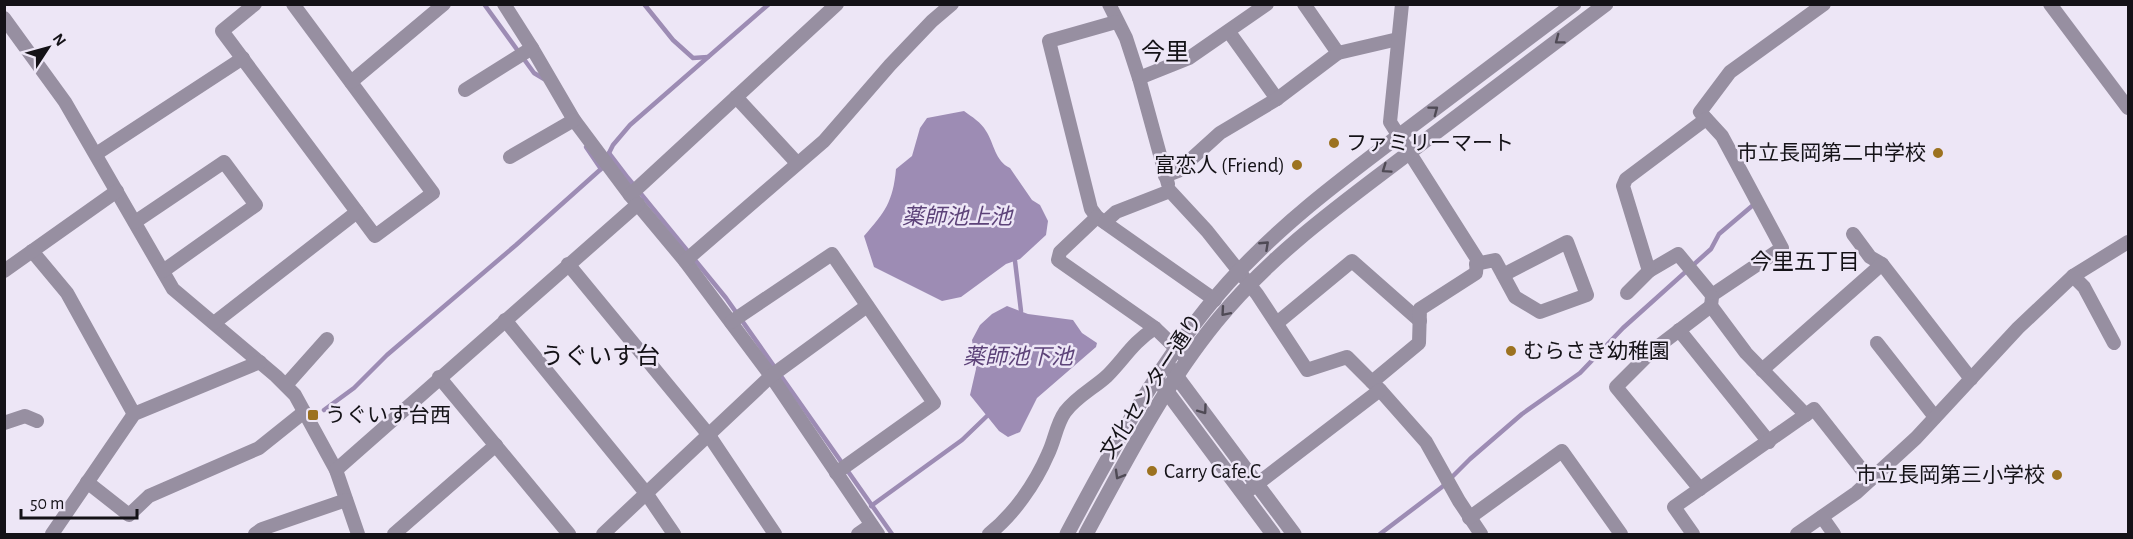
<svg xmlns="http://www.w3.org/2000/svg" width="2133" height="539" font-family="'Alegreya Sans','Noto Sans JP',sans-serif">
<rect width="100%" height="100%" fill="#ede6f6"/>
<g fill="#9d8cb4">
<path d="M964,111c8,6 17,11 22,20 8,12 9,30 24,37l22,32 8,5 8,16 -2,14 -26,24 -14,5 -45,33 -19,4 -68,-34 -10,-31c21,-24 29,-34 32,-67l16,-13 8,-28 7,-10z"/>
<path d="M1007,306l21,8 45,6 9,13 15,10 -1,4 -59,51 -17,34 -12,5 -9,-6 -29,-36 6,-26 -4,-29 8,-15 12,-11z"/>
</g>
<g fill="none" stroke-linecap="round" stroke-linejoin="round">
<g stroke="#9d8cb4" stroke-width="4.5">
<path d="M484,4l50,69 10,6"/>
<path d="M644,4l29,36 20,18 15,-1"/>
<path d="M586,147l15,22"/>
<path d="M609,153l19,25 98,120 166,236"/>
<path d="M1015,261l6,50"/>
<path d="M324,410l30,-22 33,-33 129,-110 85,-76 12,-24 17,-20 139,-121"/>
<path d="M871,506l91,-66 25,-24"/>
<path d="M1380,534l62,-47 28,-28 52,-45 58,-41 43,-45 88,-79 8,-15 33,-28"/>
</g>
<g stroke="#978fa1" stroke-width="14">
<path d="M255,4l-33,27 153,205 58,-43 -140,-189"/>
<path d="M504,4l28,44 42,72 56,75 55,66 86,115 107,158"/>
<path d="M1109,4l17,34 13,40 29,106"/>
<path d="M1304,4l34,49"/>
<path d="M2050,4l78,104"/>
<path d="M4,18l61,84 108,187 103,87 19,19 41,75 22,64"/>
<path d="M1116,22l-67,19 42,168 6,8 118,83"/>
<path d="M1229,32l48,67"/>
<path d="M1139,78l50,-20 78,-54"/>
<path d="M351,82l93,-78"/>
<path d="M465,90l67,-42"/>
<path d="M736,97l61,66"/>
<path d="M96,154l147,-96"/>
<path d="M510,157l64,-37"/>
<path d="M1165,176l13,-5 42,-38 57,-34 61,-46 60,-14"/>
<path d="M630,195l207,-191"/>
<path d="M1097,217l-37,35 -2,8 97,68 28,27"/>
<path d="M135,222l89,-60 32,43 -93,66"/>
<path d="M1105,222l11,-10 54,-21 37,40 50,63 50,76 40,-13 33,33 46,52 33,59 22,33"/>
<path d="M1853,234l17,23 12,7"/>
<path d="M32,251l35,42 67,121"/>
<path d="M685,261l139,-120 66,-76 42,-44 20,-17"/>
<path d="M568,264l140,170 67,100"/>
<path d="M1476,264l19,-4 20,37 25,15 47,-17 -20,-53 -64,33"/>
<path d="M4,271l113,-80"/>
<path d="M1649,271l29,-17 34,41 70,-47 -60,-112 -22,-24 30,-40 94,-68"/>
<path d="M2073,276l11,11 30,56"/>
<path d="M1627,293l22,-22 -26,-85 3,-7 80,-60"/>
<path d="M1712,297l-1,9 35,47 60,62"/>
<path d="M505,320l141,173 28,41"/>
<path d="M731,322l101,-68 102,149 -98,70"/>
<path d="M214,323l143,-111"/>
<path d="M1277,323l75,-62 68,60"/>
<path d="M1679,330l90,112"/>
<path d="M1877,343l58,74"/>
<path d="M1762,370l120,-106 89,115"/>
<path d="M439,377l130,157"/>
<path d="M1372,382l47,-39 1,-34 56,-36 1,-14 -87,-137 12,-118"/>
<path d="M286,385l41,-46"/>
<path d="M4,423l21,-7 12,5"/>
<path d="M336,470l302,-266"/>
<path d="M87,482l42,33 20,-19 110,-48 45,-36"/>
<path d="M1700,489l-84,-102 36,-36 59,-45"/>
<path d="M1248,491l132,-101"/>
<path d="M1822,517l12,17"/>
<path d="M1469,518l93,-67 59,83"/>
<path d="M52,534l82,-120 126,-52"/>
<path d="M255,534l7,-5 84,-29"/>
<path d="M394,534l102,-89"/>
<path d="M603,534l168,-158 96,-70"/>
<path d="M858,534l13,-9"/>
<path d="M989,534c25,-20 46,-50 59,-80 7,-14 8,-29 17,-42 11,-15 29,-24 42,-36 18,-18 25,-33 48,-48"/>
<path d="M1693,534l-19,-27 140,-98 56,71"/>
<path d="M1797,534l59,-41 60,-55 102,-110 55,-52 55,-34"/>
</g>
<g stroke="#978fa1" stroke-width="15">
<path d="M1171,369l123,165"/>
<path d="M1162,385l111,149"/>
<path d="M1067,534c46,-87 95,-177 161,-251 51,-57 111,-102 172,-148 58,-43 116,-87 174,-131"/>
<path d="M1086,534c39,-72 78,-148 130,-212 57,-70 127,-119 198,-173 64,-48 128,-96 192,-145"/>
</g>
</g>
<defs><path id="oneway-chevron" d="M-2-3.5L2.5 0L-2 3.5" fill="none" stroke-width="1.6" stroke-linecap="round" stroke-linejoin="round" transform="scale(1.5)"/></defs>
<g stroke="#4f4a55">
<use href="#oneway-chevron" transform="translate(1559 40) rotate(143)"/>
<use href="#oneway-chevron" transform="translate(1434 110) rotate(-37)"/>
<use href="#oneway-chevron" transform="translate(1386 169) rotate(145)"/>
<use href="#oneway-chevron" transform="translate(1265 245) rotate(-43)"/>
<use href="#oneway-chevron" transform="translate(1225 312) rotate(131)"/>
<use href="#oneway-chevron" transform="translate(1203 410) rotate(54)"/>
<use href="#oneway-chevron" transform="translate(1119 475) rotate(120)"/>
</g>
<g fill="#9c7220" stroke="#ede6f6" stroke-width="2">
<circle cx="1334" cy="143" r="6"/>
<circle cx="1938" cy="153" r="6"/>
<circle cx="1297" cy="165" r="6"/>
<circle cx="1511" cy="351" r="6"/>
<rect x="307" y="409" width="12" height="12" rx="3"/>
<circle cx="1152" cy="471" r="6"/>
<circle cx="2057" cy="475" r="6"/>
</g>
<g text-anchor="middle" stroke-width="5" stroke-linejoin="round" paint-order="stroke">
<g font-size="21" fill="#141217" stroke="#ede6f6" text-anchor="start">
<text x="1346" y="150">ファミリーマート</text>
<text x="1926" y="160" text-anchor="end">市立長岡第二中学校</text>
<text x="1285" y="172" text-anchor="end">富恋人 (Friend)</text>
<text x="1523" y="358">むらさき幼稚園</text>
<text x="325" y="422">うぐいす台西</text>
<text x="1164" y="478">Carry Cafe.C</text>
<text x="2045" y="482" text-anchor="end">市立長岡第三小学校</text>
</g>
<g font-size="21" fill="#141217" stroke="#ede6f6">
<text transform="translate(1151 386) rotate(-57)" y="7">文化センター通り</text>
</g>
<g font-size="22" font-style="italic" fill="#5d4379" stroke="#ede6f6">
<text x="957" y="224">薬師池上池</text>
<text x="1018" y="364">薬師池下池</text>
</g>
<g font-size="22" fill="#141217" stroke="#ede6f6">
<text x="1805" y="269">今里五丁目</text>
</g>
<g font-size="24" fill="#141217" stroke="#ede6f6">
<text x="1165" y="60">今里</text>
<text x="600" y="364">うぐいす台</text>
</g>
</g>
<rect width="2133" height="539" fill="none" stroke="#141217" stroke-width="12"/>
<g transform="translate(48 48) rotate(54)" stroke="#ede6f6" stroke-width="4.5" paint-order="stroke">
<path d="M0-4.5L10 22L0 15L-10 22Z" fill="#141217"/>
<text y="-9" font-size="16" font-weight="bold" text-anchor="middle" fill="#141217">N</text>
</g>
<path d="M21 509v9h116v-9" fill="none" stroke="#141217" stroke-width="3"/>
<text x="30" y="509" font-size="18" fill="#141217" stroke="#ede6f6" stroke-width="4.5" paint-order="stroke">50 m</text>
</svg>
